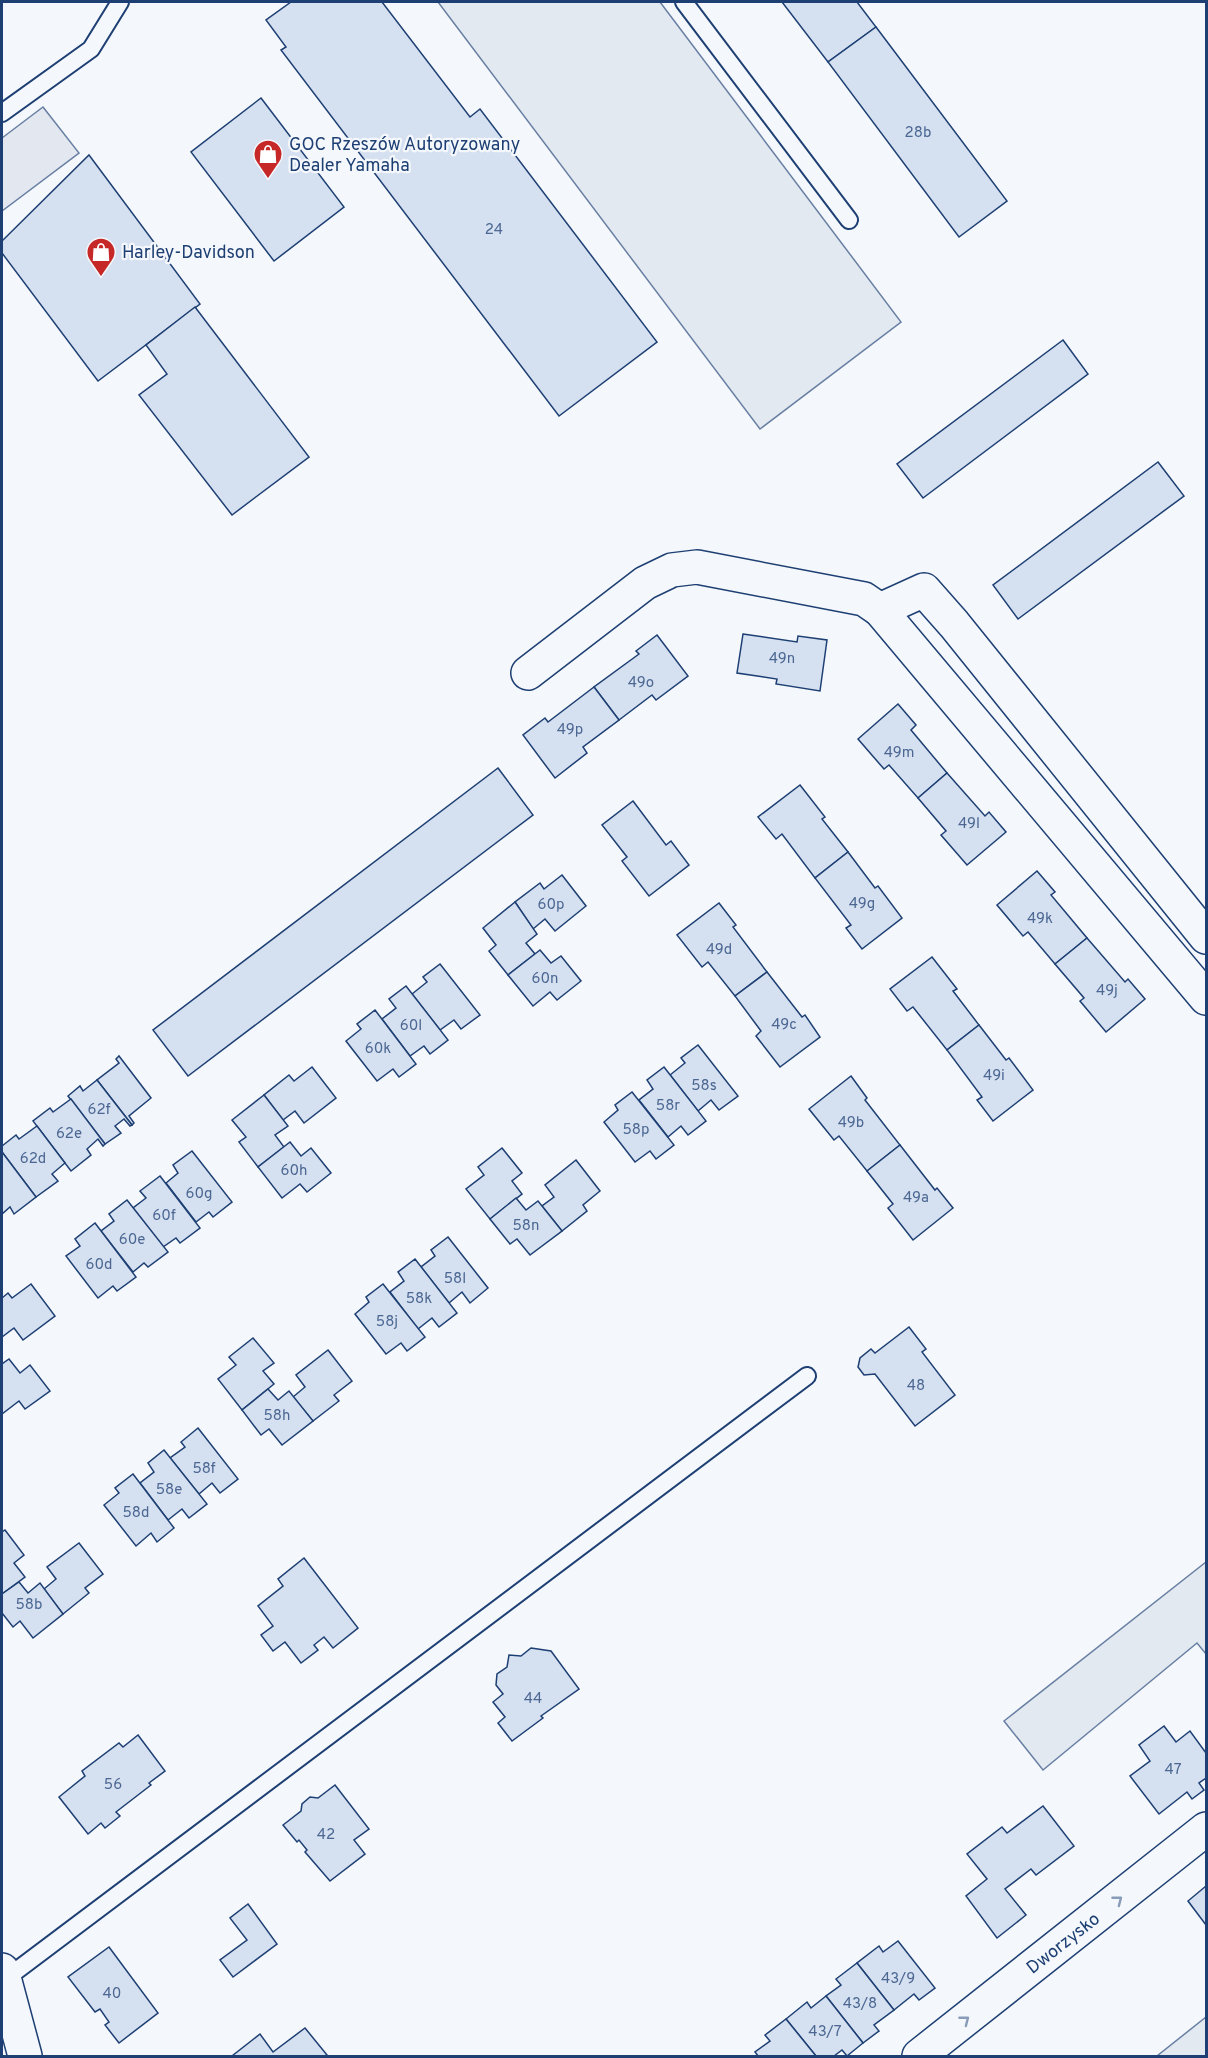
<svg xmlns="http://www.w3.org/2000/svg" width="1208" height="2058" font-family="Overpass,sans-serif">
<rect width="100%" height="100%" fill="#f4f7fb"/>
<g fill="#e3e9f0" stroke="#687fa3" stroke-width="1.5">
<path d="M438,2h222l241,320 -141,107z"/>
<path d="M1206,1562v92l-9,-11 -154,127 -39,-49z"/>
<path d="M1206,2017v39h-49z"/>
</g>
<path fill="#e3e8f0" stroke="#687fa3" stroke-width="1.5" d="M43,107l36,46 -77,58v-73z"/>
<g fill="#d5e0f0" stroke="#1d3f73" stroke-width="1.5">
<path d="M291,2h91l88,115 10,-8 177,233 -98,74 -278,-366 5,-3 -20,-27z"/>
<path d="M782,2h75l19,25 -48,35z"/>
<path d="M876,27l131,174 -48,36 -131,-175z"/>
<path d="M261,98l83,109 -70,54 -83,-109z"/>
<path d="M89,155l111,149 -102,77 -96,-128v-12z"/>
<path d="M195,307l114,150 -77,58 -93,-120 28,-21 -21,-29z"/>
<path d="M1063,340l25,34 -165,124 -26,-34z"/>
<path d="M1158,462l26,34 -166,123 -25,-34z"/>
<path d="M743,634l54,8 1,-6 29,4 -7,51 -44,-7 1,-5 -40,-6z"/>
<path d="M657,635l31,41 -32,24 -4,-5 -33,25 -25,-33 45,-33 -3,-3z"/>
<path d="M594,687l25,33 -36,27 4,6 -32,25 -32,-43 22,-17 3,4z"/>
<path d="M898,704l18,21 -5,5 36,43 -29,25 -29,-33 -5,4 -26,-30z"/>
<path d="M498,768l35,47 -345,261 -35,-46z"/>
<path d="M947,773l38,43 4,-4 17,20 -39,33 -26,-30 5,-4 -28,-33z"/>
<path d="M800,785l25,32 -3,2 26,33 -33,26 -33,-44 -6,5 -18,-22z"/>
<path d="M633,801l33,44 5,-4 18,24 -40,31 -27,-35 5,-4 -25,-32z"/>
<path d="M848,852l27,36 3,-2 24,32 -40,31 -16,-21 5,-3 -36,-47z"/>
<path d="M1037,871l18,21 -4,3 36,43 -32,26 -27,-32 -5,4 -26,-31z"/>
<path d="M562,875l24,31 -31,25 -10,-12 -12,10 -18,-27 25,-19 4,6z"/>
<path d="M515,902l22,32 -11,9 9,11 -27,21 -19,-24 7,-6 -13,-17z"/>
<path d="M719,903l17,22 -3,2 34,45 -32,24 -27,-34 -6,5 -25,-32z"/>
<path d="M1087,938l38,44 3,-3 17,20 -39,33 -26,-31 4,-3 -29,-34z"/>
<path d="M540,950l11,13 10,-7 20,25 -24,19 -7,-8 -17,14 -25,-31z"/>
<path d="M932,957l25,32 -4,2 26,34 -32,25 -34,-43 -6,4 -17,-22z"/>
<path d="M440,964l40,51 -19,14 -7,-9 -14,10 -28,-36 15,-12 -4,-5z"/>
<path d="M767,972l35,45 3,-2 15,22 -40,30 -24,-31 5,-5 -26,-35z"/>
<path d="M406,986l42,54 -18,14 -6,-8 -14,10 -28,-37 14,-11 -7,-9z"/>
<path d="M375,1010l41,54 -17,13 -6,-8 -16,12 -31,-40 15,-12 -4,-5z"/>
<path d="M979,1025l27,35 3,-2 24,32 -40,31 -16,-21 5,-3 -35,-47z"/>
<path d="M698,1045l40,51 -19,14 -8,-10 -13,11 -28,-36 15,-12 -4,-5z"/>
<path d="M119,1056l32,42 -22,18 5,7 -2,2 -35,-45 22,-17 -3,-4z"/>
<path d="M312,1067l24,31 -32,25 -9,-12 -12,9 -19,-25 25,-20 5,6z"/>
<path d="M664,1067l42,54 -18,14 -7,-9 -13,11 -29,-37 14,-11 -6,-9z"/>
<path d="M851,1076l16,22 -2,2 35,45 -33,26 -28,-35 -5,4 -25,-31z"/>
<path d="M97,1080l35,45 -2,1 -6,-7 -9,7 6,7 -16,11 -37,-48 12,-10 3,5z"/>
<path d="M632,1092l42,53 -18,14 -6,-8 -15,11 -31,-40 14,-12 -3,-5z"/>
<path d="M264,1095l24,31 -13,9 9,12 -26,20 -19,-25 7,-5 -14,-17z"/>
<path d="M71,1099l34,45 -2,2 -5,-7 -11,10 4,6 -20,16 -38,-50 17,-13 3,4z"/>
<path d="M37,1126l28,37 -13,11 6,7 -22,16 -34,-45v-6l14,-11 3,4z"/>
<path d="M290,1142l11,14 10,-8 20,25 -24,19 -7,-8 -18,14 -24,-31z"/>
<path d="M900,1145l35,45 2,-2 16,20 -40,32 -25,-32 5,-4 -26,-33z"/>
<path d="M502,1148l20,25 -10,8 10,13 -32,25 -24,-30 18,-14 -6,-8z"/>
<path d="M192,1151l40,51 -19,15 -4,-5 -13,10 -30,-39 12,-10 -5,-8z"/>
<path d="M2,1152l34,45 -22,17 -4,-7 -8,7z"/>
<path d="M576,1160l24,31 -17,14 4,6 -25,20 -20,-25 12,-9 -9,-12z"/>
<path d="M160,1176l40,52 -20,15 -4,-5 -13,9 -30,-39 13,-10 -6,-7z"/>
<path d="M516,1198l10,12 12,-9 24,30 -32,24 -13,-16 -7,5 -20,-25z"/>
<path d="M127,1200l41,52 -20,15 -4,-4 -11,9 -32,-41 13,-10 -5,-7z"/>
<path d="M95,1223l41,54 -19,14 -4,-5 -15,12 -32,-42 14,-10 -5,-7z"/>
<path d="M448,1237l40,51 -18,15 -8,-11 -13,11 -28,-36 14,-11 -4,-6z"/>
<path d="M415,1259l42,54 -18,14 -7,-9 -14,11 -28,-37 14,-11 -6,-9z"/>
<path d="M31,1284l24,32 -32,24 -9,-12 -12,9v-39l6,-5 4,5z"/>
<path d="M383,1284l42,53 -18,14 -6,-8 -15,11 -31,-40 14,-12 -3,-5z"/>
<path d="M909,1327l17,22 -4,3 33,43 -40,31 -40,-52 -11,1 -6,-8 2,-9 11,-9 4,4z"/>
<path d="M253,1338l21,25 -11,8 11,13 -32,26 -24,-31 18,-14 -7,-8z"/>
<path d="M328,1350l24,31 -18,14 5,6 -26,20 -20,-24 12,-10 -9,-12z"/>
<path d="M9,1359l11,14 10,-8 20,26 -25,18 -6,-8 -17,13v-50z"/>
<path d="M268,1389l10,11 11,-9 24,30 -31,24 -13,-16 -8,6 -19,-25z"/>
<path d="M198,1428l40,51 -18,14 -8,-10 -13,11 -29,-36 15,-11 -4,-5z"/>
<path d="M164,1450l43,54 -18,14 -7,-9 -14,11 -28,-37 14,-11 -6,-9z"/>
<path d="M133,1474l41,54 -17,14 -6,-9 -15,13 -32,-41 15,-12 -4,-5z"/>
<path d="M5,1530l19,25 -10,8 11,14 -23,17v-62z"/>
<path d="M79,1543l24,31 -18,14 4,5 -26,21 -19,-25 12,-10 -9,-12z"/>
<path d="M304,1558l54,70 -25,20 -9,-11 -10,8 4,5 -17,13 -16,-21 -12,9 -12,-16 12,-9 -15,-20 25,-20 -5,-7z"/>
<path d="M19,1582l9,11 12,-10 23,31 -30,24 -13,-17 -7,6 -11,-14v-19z"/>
<path d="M531,1648l20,3 28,38 -38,27 2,2 -31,23 -14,-18 7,-6 -12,-15 10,-8 -7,-9 1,-11 10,-7 2,-12 12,1z"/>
<path d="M1164,1726l12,16 14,-11 16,22v25l-7,5 5,7 -12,9 -5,-7 -28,22 -29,-38 20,-15 -11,-16z"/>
<path d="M138,1735l27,36 -16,12 2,2 -35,27 4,4 -15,12 -4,-5 -13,11 -29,-37 26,-21 -3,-5 37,-28 4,4z"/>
<path d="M335,1785l34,44 -15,11 11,14 -35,27 -25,-29 2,-2 -8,-10 -2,2 -14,-17 18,-14 1,-7 8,-7 8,1z"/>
<path d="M1043,1806l31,40 -38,29 -5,-6 -26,20 21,26 -29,23 -31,-42 21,-17 -20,-25 35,-27 5,6z"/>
<path d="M1206,1886v39l-18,-24z"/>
<path d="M248,1904l29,40 -44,33 -13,-17 27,-20 -17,-22z"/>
<path d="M898,1941l37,47 -16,12 -5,-6 -20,16 -37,-47 22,-17 4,6z"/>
<path d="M109,1947l49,66 -39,30 -14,-18 4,-3 -9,-13 -5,3 -27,-35z"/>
<path d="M857,1963l37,47 -20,15 5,6 -16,12 -37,-47 15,-11 -5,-6z"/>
<path d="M826,1996l37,47 -16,13 -5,-6 -8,6h-18l-30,-37 21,-17 4,6z"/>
<path d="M786,2019l30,37h-58l-3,-4 15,-11 -5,-6z"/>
<path d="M305,2028l22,27 -2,1h-93l28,-22 13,18z"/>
</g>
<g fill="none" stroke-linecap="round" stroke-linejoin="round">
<g stroke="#1d3f73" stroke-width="20">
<g id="service">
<path d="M684,2l165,218"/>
<path d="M2,113l89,-64 29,-47"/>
<path d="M4,1980l803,-604"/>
</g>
</g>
<g stroke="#1d3f73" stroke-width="36">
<g id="minor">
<path d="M880,610l44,-20 30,34 252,313"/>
<path d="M528,673l117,-90 27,-13 25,-3 167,32 16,11 326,388"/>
<path d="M2,1970l23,86"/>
<path d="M919,2056l287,-227"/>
</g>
</g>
<use href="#service" stroke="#f4f7fb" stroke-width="16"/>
<use href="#minor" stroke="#f4f7fb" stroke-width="33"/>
</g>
<defs><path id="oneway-chevron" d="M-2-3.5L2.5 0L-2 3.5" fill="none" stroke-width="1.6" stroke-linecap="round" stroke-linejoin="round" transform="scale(1.5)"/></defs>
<g stroke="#889bb7">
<use href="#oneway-chevron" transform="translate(1118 1900) rotate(-38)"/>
<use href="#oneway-chevron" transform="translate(965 2020) rotate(-38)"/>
</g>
<defs>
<g id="shop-pin" transform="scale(1.5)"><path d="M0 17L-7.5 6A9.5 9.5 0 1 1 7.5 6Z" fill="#c62828" stroke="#f4f7fb"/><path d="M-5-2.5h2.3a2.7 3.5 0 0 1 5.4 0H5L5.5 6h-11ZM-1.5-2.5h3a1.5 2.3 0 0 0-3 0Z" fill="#fff"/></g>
</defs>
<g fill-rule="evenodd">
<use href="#shop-pin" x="268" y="154"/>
<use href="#shop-pin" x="101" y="252"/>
</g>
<g text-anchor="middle" stroke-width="4.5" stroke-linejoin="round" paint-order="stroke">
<g font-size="15" fill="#4b6792">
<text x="918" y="137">28b</text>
<text x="494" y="234">24</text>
<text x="782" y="663">49n</text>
<text x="641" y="687">49o</text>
<text x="570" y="734">49p</text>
<text x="899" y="757">49m</text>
<text x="969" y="828">49l</text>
<text x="862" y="908">49g</text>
<text x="551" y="909">60p</text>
<text x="1040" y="923">49k</text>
<text x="719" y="954">49d</text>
<text x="545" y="983">60n</text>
<text x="1107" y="995">49j</text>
<text x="784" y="1029">49c</text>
<text x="411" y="1030">60l</text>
<text x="378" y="1053">60k</text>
<text x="994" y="1080">49i</text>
<text x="704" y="1090">58s</text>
<text x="668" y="1110">58r</text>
<text x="99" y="1114">62f</text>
<text x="851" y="1127">49b</text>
<text x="636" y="1134">58p</text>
<text x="69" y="1138">62e</text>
<text x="33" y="1163">62d</text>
<text x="294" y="1175">60h</text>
<text x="199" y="1198">60g</text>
<text x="916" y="1202">49a</text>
<text x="164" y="1220">60f</text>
<text x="526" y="1230">58n</text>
<text x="132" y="1244">60e</text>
<text x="99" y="1269">60d</text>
<text x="455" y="1283">58l</text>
<text x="419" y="1303">58k</text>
<text x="387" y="1326">58j</text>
<text x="916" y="1390">48</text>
<text x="277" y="1420">58h</text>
<text x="204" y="1473">58f</text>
<text x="169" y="1494">58e</text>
<text x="136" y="1517">58d</text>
<text x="29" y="1609">58b</text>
<text x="533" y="1703">44</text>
<text x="1173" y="1774">47</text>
<text x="113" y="1789">56</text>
<text x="326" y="1839">42</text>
<text x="898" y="1983">43/9</text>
<text x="112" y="1998">40</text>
<text x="860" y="2008">43/8</text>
<text x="825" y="2036">43/7</text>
</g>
<g font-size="18" fill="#1d3f73" stroke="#f4f7fb" text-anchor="start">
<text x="289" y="150">GOC Rzeszów Autoryzowany<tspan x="289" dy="21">Dealer Yamaha</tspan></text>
<text x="122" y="258">Harley-Davidson</text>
</g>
<g font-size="18" fill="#1d3f73" stroke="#f4f7fb">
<text transform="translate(1063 1943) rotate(-38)" y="6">Dworzysko</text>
</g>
</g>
<rect width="1208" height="2058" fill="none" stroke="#1d3f73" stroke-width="6"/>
</svg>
